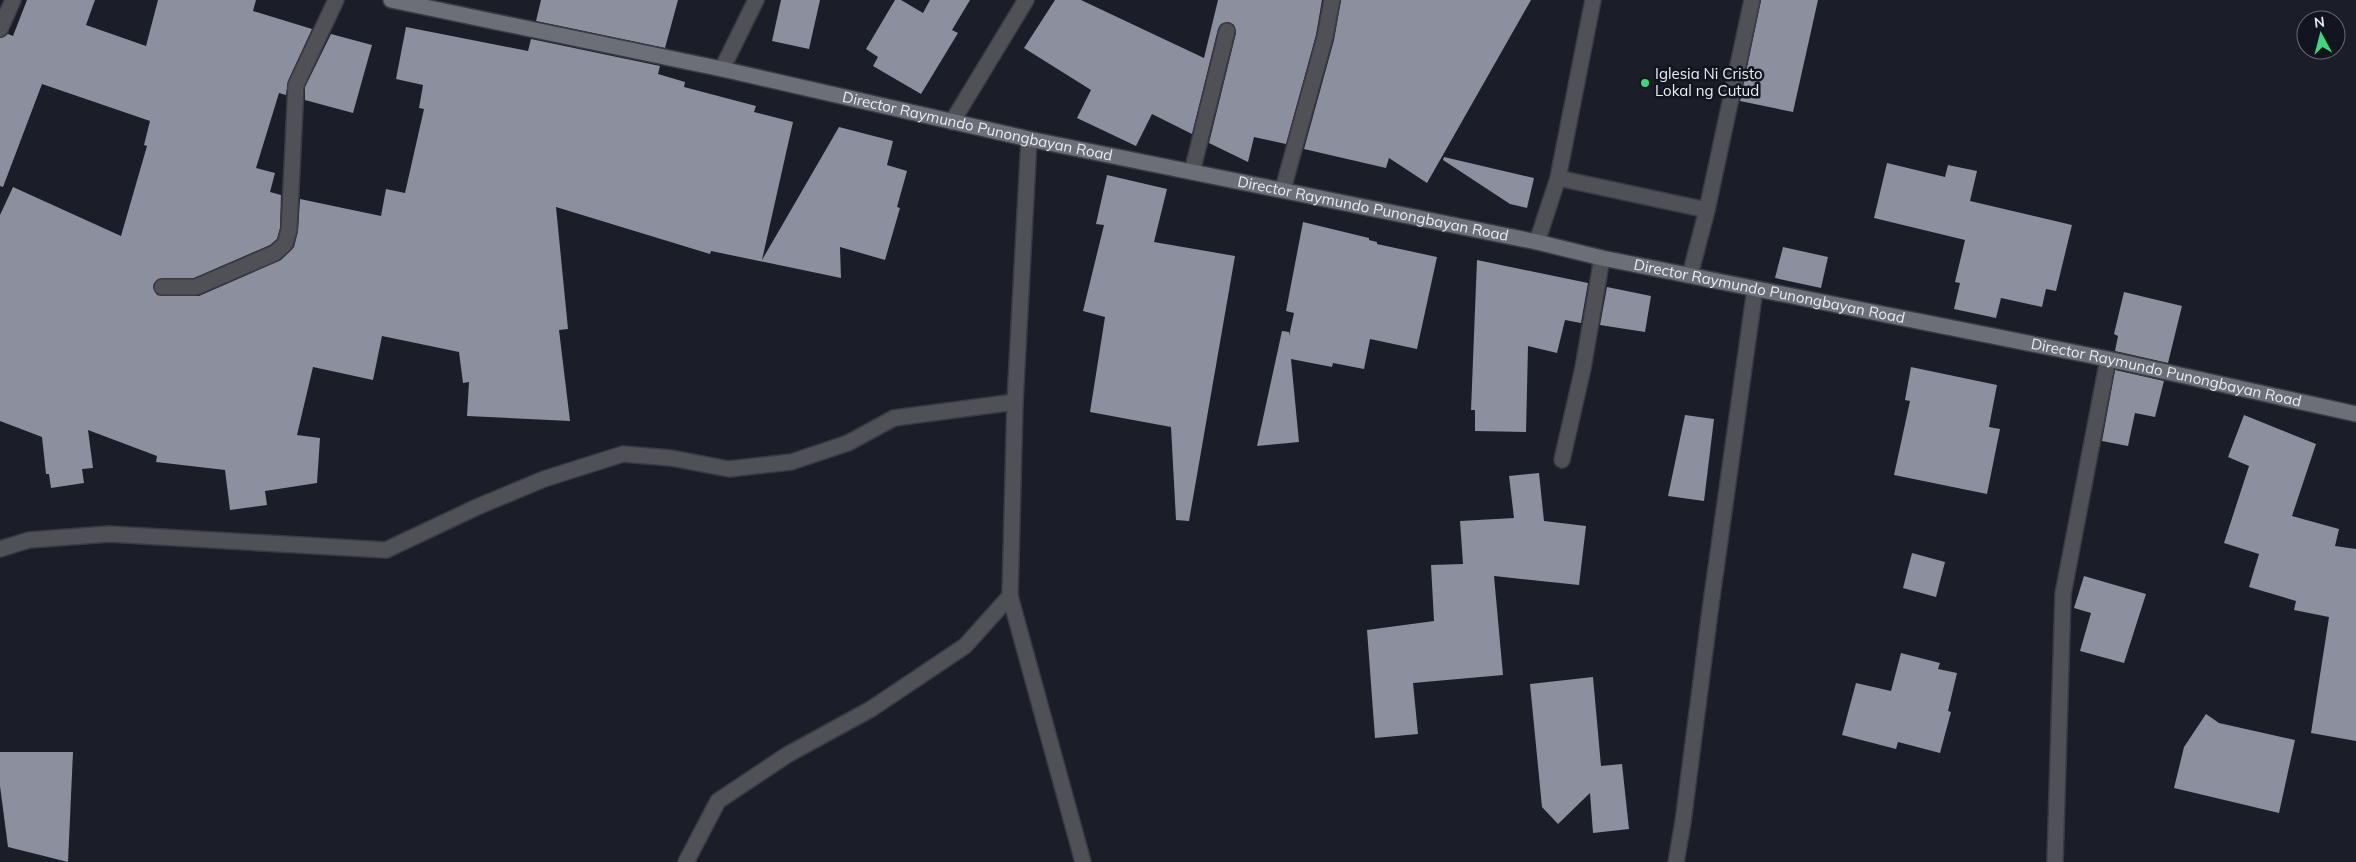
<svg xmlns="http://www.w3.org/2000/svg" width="2356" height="862" font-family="Mulish,sans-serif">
<rect width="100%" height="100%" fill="#1b1d28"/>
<g fill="#8c8f9e">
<path d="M27,0h68l-9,25 60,21 12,-46h98l-3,11 59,18 -24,52 -2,14 -7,-2 -23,75 19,5 -5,19 11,3 -1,33 -3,11 -7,6 -76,33 -36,1 -5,8 4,8 5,1h37l82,-36 13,-13 4,-16 2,-32 81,17 5,-27 19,4 19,-84 -5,-1 4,-23 -27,-6 10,-52 122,24 3,-12 129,27 -2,8 27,8 -1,5 72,19 -2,6 39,10 -31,138 77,-133 54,14 -6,24 20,6 -10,36 3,1 -15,52 -45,-13 1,31 -130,-27 -1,3 -154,-47 12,122 -9,1 11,91 -103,-5 2,-34 -6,1 -4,-31 -77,-16 -9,44 -60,-13 -16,68 23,3 -3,45 -52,8 2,14 -37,5 -5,-40 -69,-8 1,-6 -69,-26 5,38 -11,1 2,14 -33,5 -2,-14h-3l-4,-37 -42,-16v-206l13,-28 108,49 26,-90 -3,-1 6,-24 -108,-37 -39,103 -3,-1v-148l8,-4 5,2z"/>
<path d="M541,0h137l-13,48 -129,-27z"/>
<path d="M781,0h39l-11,49 -37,-8z"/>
<path d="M895,0h6l22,13 7,-13h40l-18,30 6,3 -37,61 -48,-28 5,-9 -12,-8z"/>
<path d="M1055,0h26l123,58 14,-58h104l-6,35 -30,109 -32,-7 -6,25 -39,-19 27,-110 -2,-8 -5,-3 -8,2 -3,5 -26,105 -40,-20 -16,32 -59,-28 14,-28 -67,-42z"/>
<path d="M1341,0h190l-104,183 -38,-25 -3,10 -82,-19 30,-109z"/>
<path d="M1761,0h57l-25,112 -53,-11z"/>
<path d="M331,34l41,11 -19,68 -48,-13v-13z"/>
<path d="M1444,157l90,21 -7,30 -17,-4 -67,-44z"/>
<path d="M1887,163l58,14 3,-12 29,6 -7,30 102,24 -16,66 -10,-2 -4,18 -41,-9 -5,20 -42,-9 6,-26 -5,-1 10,-42 -91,-22z"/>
<path d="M1107,175l60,14 -13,53 81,14 -46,265 -13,-1 -5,-93 -81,-15 15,-95 -22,-6 21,-86 -8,-1z"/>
<path d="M1303,222l66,16v2l8,2v2l60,13 -20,92 -47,-10 -6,30 -31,-6 -1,4 -41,-8 8,83 -42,4 25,-115 7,1v4l5,-23 -8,-2z"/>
<path d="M1783,247l45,10 -7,31 -46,-10z"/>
<path d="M1477,260l111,23 -7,40 -16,-3 -8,33 -29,-7 -2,86 -51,-1v-21h-4z"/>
<path d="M1607,287l44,9 -6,36 -45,-7z"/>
<path d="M2124,292l58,14 -14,57 -53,-12 3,-15 -4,-2z"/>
<path d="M1911,367l86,18 -8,42 11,2 -13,65 -93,-19 16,-74 -5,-1z"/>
<path d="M2115,370l49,11 -9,36 -20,-4 -7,33 -26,-5z"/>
<path d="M1685,415l29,4 -10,82 -36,-5z"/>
<path d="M2244,415l72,29 -24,72 47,13 -4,17 21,3v192l-45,-8 18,-116 -35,-7 2,-9 -47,-14 10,-33 -35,-11 25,-77 -21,-9z"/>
<path d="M1539,473l5,48 42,5 -7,59 -85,-9 9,99 -90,8 5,51 -43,4 -8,-108 67,-9 -3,-56 32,-1 -3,-43 54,-3 -5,-42z"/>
<path d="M1912,553l33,9 -9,35 -33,-9z"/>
<path d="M2084,576l62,18 -22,69 -44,-12 11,-38 -17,-5z"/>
<path d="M1901,653l39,10 -2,6 19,4 -9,38 3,1 -11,41 -42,-11 -2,7 -54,-14 14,-52 35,8z"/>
<path d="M1593,677l8,89 21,-2 7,65 -36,4 -3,-40 -32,31 -16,-17 -12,-123z"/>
<path d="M2206,714l13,9 76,17 -16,73 -105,-25 10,-41z"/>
<path d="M0,752h73l-5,110 -60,-15 -8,-61z"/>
</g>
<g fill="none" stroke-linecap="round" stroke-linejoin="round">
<g stroke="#383a44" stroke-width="18">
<g id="lane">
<path d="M1558,178l149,32"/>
<path d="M1537,242l21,-64 35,-178"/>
<path d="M1690,275l17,-65 45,-210"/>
</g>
</g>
<g stroke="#383a44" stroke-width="18">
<g id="street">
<path d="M0,29l13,-29"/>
<path d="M722,69l34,-69"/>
<path d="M952,122l74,-122"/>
<path d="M1192,172l35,-141"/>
<path d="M1283,189l42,-152 7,-37"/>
<path d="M162,287h34l79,-34 10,-9 4,-14 7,-145 40,-85"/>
<path d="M1015,402l-5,194 73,266"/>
<path d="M1562,460l21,-92 19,-110"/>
<path d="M0,549l29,-9 80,-6 277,16 91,-43 67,-28 79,-25 48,4 58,11 62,-7 57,-19 46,-25 121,-16 14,-263"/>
<path d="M686,862l32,-61 69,-46 84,-46 94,-63 45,-50"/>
<path d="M1676,862l7,-40 27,-211 45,-322"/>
<path d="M2055,862l8,-268 45,-235"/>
</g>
</g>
<g stroke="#383a44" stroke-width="18">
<g id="secondary">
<path id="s1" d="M391,0l331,69 307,70 508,103 65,16 506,101 248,55"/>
</g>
</g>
<use href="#lane" stroke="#505157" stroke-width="15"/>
<use href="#street" stroke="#505157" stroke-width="15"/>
<use href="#secondary" stroke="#6c6e78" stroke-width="15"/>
</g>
<circle fill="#3dd77e" stroke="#12141f" stroke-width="2" cx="1645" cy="83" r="5"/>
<g text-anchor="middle" stroke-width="5" stroke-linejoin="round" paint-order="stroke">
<g font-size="15" fill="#eaecf3" stroke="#12141f" text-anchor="start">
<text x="1655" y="79">Iglesia Ni Cristo<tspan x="1655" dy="17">Lokal ng Cutud</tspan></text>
</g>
<g font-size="15" fill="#eaecf3" stroke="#12141f">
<text dy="5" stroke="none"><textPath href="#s1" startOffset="600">Director Raymundo Punongbayan Road</textPath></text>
<text dy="5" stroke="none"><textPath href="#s1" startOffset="1004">Director Raymundo Punongbayan Road</textPath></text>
<text dy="5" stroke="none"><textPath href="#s1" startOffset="1409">Director Raymundo Punongbayan Road</textPath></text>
<text dy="5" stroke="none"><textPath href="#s1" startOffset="1814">Director Raymundo Punongbayan Road</textPath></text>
</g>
</g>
<g transform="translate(2321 35) rotate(353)"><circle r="24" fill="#12141f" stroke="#686a74"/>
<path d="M0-4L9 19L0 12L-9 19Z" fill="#3dd77e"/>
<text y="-8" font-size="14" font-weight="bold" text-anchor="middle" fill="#eaecf3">N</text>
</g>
</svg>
